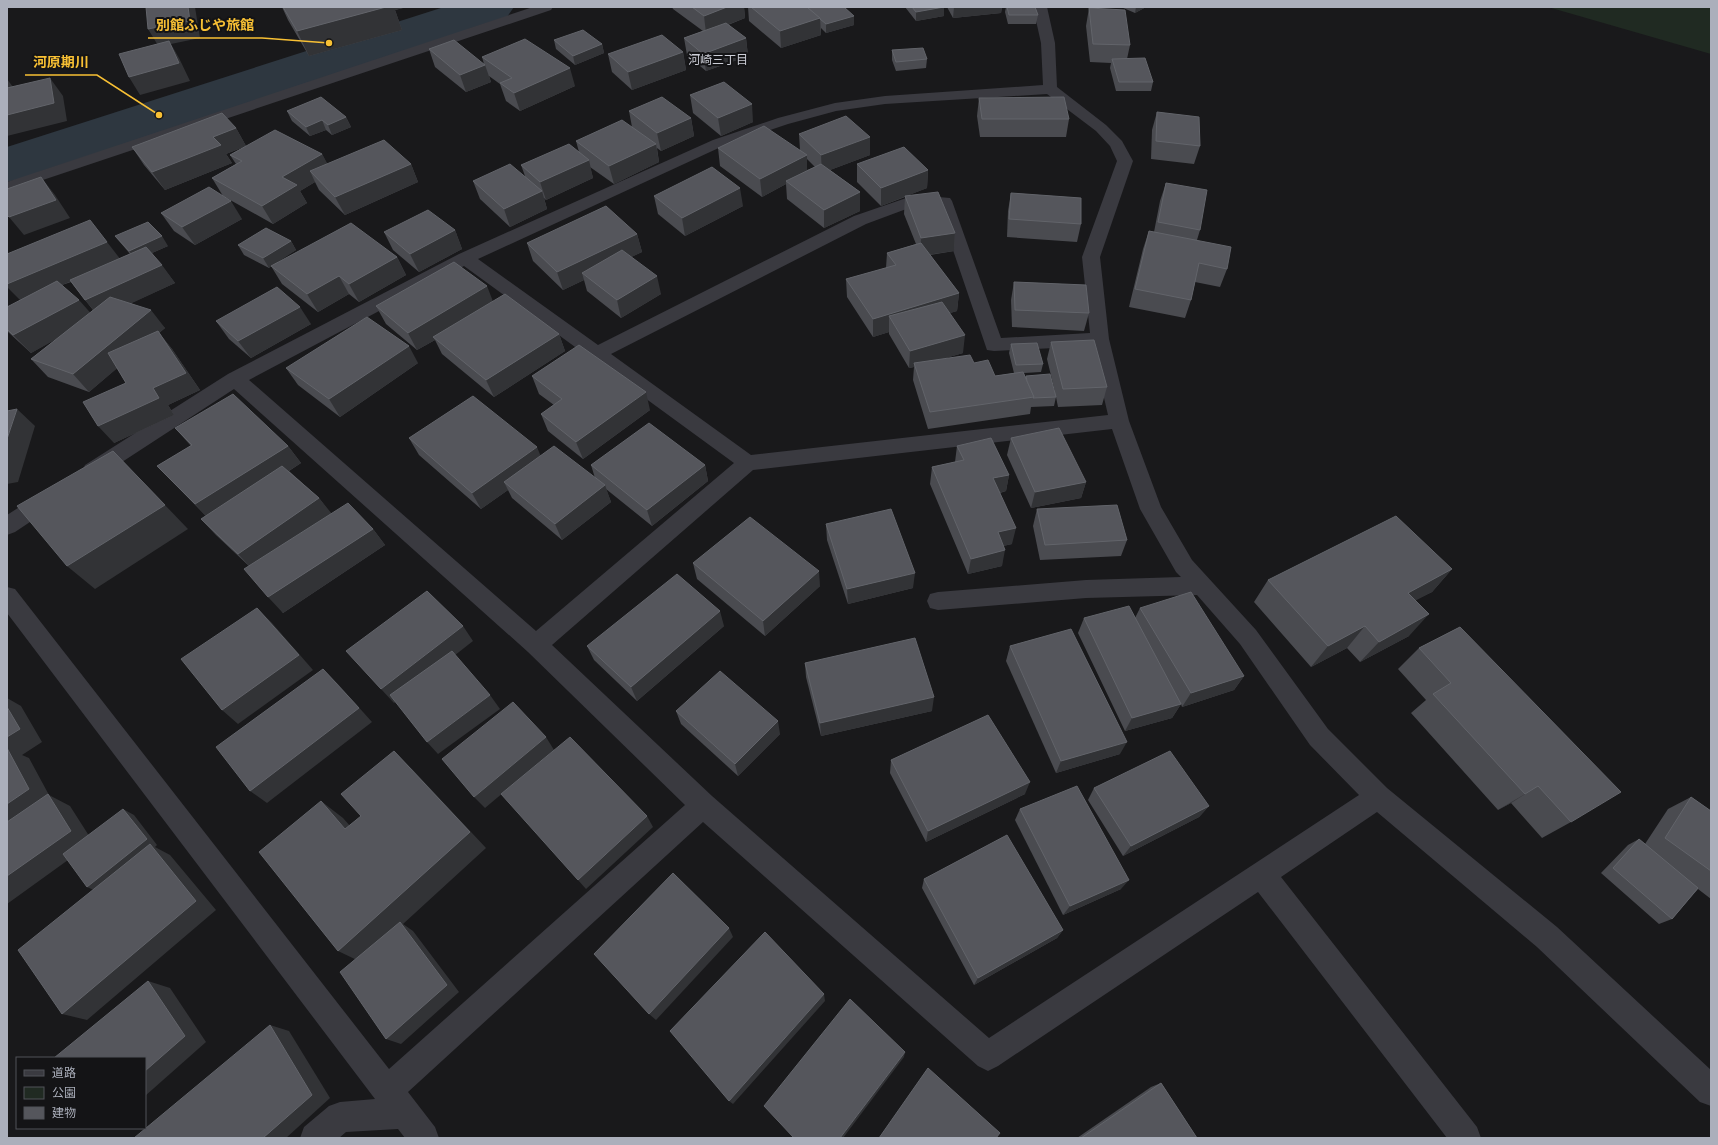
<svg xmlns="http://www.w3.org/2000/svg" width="1718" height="1145" font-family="'Fira Sans Condensed','Noto Sans JP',sans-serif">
<rect width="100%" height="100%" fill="#19191b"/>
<path fill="#202a22" d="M1548,7h163v47z"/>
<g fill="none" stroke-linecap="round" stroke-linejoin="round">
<path fill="#2e3740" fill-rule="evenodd" d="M444,7h70l-7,10 -480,160 -20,5v-35z"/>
<g fill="#3a3a40" fill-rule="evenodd">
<path d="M1033,7h14l8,36 2,44 49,38 16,16 11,20 -33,96 9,82 20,82 32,86 31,53 64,70 72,99 59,59 170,139 154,143v36l-11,-4 -163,-155 -160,-135 -96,65 196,250 4,11h-34l-189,-246 -260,174 -10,5 -10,-5 -275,-244 -295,270 27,35 4,11h-34l-7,-9 -52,3 -7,6h-39l4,-11 25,-21 11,-4 35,-3 -368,-486v-26l8,2 374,480 296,-264 -157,-153 -294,-263 -135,88 -7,2 -7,-2 -3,-6 3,-6 143,-91 231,-120 254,-114 65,-22 57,-15 50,-7 158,-11 -2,-42zM1047,94l49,37 14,15 7,15 -35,96 8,76 -89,5 -49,-137 -2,-3 -35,-3 -61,21 -256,129 -120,-86 245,-113 65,-22 48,-13 49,-7zM917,205l21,1 49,144 7,1 98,-5 16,69 -357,40 -140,-101 255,-130zM464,266l270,197 -198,168 -287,-251zM1112,429l28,80 36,63 5,5 -95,3 -148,12 -8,2 -3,7 3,7 8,2 148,-12 111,-3 43,49 70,101 49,50 -370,243 -277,-242 -160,-151 201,-175z"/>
<path d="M50,490l7,2 3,6 -3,6 -42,28 -8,3v-20l36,-23z"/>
</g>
<path fill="#3a3a40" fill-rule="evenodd" d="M533,7h20l-2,3 -544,182v-10z"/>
</g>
<g fill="#4a4b50" fill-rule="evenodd">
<path d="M282,7h125l-12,3 7,20 -93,26 -21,-36z"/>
<path d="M672,7h72l1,11 -17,7 18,13 2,18 -42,15 -19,-16 -3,-17 19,-7 -30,-22z"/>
<path d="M748,7h96l10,18 -28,8 -5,-5v7l-40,13 -32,-27z"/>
<path d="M905,7h39v9l-28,5z"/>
<path d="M947,7h55l-1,6 -48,5z"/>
<path d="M1006,7h29l3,8 -2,9h-28l-3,-12z"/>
<path d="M1121,7h25l-11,6z"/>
<path d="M1089,8l41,37 -3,14 26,23 -2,9h-35l-6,-23 1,-5 -21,-1 -4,-36z"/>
<path d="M554,40l48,4 2,9 -29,12 -19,-16z"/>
<path d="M429,49l55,15 -2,-7 93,29 -55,25 -14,-10 -6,-17 -11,-8 2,6 -25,10 -31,-25z"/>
<path d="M892,50l35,9 -1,9 -30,3 -4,-11z"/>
<path d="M683,52l3,18 -54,20 -20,-18 -4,-18z"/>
<path d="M690,95l63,27 -32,14 -28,-23z"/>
<path d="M979,98l90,21 -3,18h-86l-3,-21z"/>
<path d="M287,111l59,6 5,10 -19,8 -6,-5 -16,6 -18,-15z"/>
<path d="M629,111l62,7 3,18 -33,15 -4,-3 2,14 -45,22 -24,-17 3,11 -47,22 -2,-2 3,11 -37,18 -30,-28 -7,-18 52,-5 -4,-11 58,-13 -3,-11 56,-14z"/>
<path d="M1157,112l43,34 -6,18 -43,-5 1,-29z"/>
<path d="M236,128l10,18 76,8 5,10h84l7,18 -73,33 -26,-25 -4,-8 -15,9 7,12 -34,21 -50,-28 -11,-18 24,-14 -6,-9 16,-9 -20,8 6,9 -67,27 -21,-25 -12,-18z"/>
<path d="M799,134l71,21 -40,15 30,22v19l-36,17 -37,-29 -1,-15 -24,13 -42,-31 -2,-18 82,2zM807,159l8,8 -8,3z"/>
<path d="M857,164l71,6 -1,18 -21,8 49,37 -1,18 -24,4 29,38 -2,18 -7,2 13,40 -21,6 32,4 21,13 19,-3 -5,-20 2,-9 32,20 -2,8 -17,1 1,4 1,-1 29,16 -8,-33 4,-17 56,45 -5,18 -44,2 -2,-10 -2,9 -23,1 -1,7 -102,15 -15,-49 1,-13 -5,1 -20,-34v-2l-16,5 -26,-40 -1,-18 40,-11 1,-15 29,-9 -12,-30 1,-17 -24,9 -24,-24z"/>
<path d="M1166,183l34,47 -3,10 30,29 -7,18 -25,-5 -4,18 -6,18 -56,-11 14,-58 6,-18 5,1 6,-31z"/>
<path d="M1011,193l70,31 -4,18 -70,-5 1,-26z"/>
<path d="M654,196l89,10 -58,30 -27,-22z"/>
<path d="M161,213l81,6 -47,26 -21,-14z"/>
<path d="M455,230l7,19 -43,23 -26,-22 -9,-18z"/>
<path d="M637,234l5,18 -11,5 30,37 -40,24 -34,-27 -3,-11 -21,10 -30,-29 -6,-18z"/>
<path d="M115,236l53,10 -16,7 23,30 -44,20 34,25 -6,5 13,16 28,41 -32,15 6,10 -60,28 12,-60 -9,-15 -28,24 -41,-15 -17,-18 28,-22 -28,16 -24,-22v-24l123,-53zM71,282l22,28 -3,3 -28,-28z"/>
<path d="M291,241l5,9 -21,13 122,-6 9,18 -47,27 -10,-8 -31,18 -36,-28 -11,-18 -2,2 -25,-13 -6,-10z"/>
<path d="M1014,282l75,31 -5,18 -72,-4 -1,-27z"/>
<path d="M493,301l66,33 6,17 -71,46 -52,-43 -7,-14 -18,10 -31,-26 -10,-18z"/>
<path d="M216,321l95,3 -60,34 -22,-19z"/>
<path d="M418,363l-78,54 -42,-32 -12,-17z"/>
<path d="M532,376l118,34 -67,49 -35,-28 -7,-17 13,-9 -15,-11z"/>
<path d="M175,428l113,18 13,17 -12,8 30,27 12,16 42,15 12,16 -102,68 -34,-47 -33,-31 -15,-16 5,-3 -49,-50 34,-20z"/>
<path d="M409,438l132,18 54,22 -4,-13h114l3,16 -56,45 -46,-37 5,13 -49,38 -50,-42 -4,-8 -27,19 -62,-54z"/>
<path d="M1011,438l75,44 -5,16 -50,10 -24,-53z"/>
<path d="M957,446l52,29 -3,16 -6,2 12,51 -9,2 -1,20 -34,8 -38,-90 2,-17 23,-5z"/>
<path d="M1037,509l90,31 -6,16 -81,4 -7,-34z"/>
<path d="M826,524l87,64 -65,16 -21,-64z"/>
<path d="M693,563l127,23 -55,50 -68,-57z"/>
<path d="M1452,569l-20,23 -17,8 -6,36 -49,26 -13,-14 -36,19 -57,-65 14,-22z"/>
<path d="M1140,608l104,68 -10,14 -52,17 -1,-3 -9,14 -47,13 -47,-98 6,-15h51z"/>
<path d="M724,626l-87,75 -43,-41 -7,-14z"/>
<path d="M1460,627l111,195 -29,16 -31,-35 -13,7 -87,-97 15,-13 -28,-31 21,-21z"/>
<path d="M1010,646l110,108 -64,19 -50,-112z"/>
<path d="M805,663l127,48 -111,25 -15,-59z"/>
<path d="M676,711l104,23 -42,42 -57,-52z"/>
<path d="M891,760l134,34 -99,48 -36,-69z"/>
<path d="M1094,788l115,18 -10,11 -76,39 -35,-56z"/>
<path d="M1691,797l20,14v88l-13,-10 -26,30 -13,5 -58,-51 27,-28 11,-6 6,5 23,-35z"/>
<path d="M1020,809l101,80 -58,26 -48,-95z"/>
<path d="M924,879l139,51 -6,8 -83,47 -52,-97z"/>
<path d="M1161,1083l36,55h-120l74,-51z"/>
</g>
<g fill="#323336">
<path d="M188,7h7l5,31 -29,6 8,14 11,23 -50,14 -11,-18 30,-30 -11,-18z"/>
<path d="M386,7h21l-12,3 7,20 -93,26 -12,-25z"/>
<path d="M727,7h17l1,11 -39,15 -2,-17z"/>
<path d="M944,7v9l-28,5v-9z"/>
<path d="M954,7h48l-1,6 -48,5z"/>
<path d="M1136,7h10l-11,6z"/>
<path d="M854,16v9l-28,8v-9z"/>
<path d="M820,18l1,17 -40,13 -1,-17z"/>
<path d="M746,38l2,18 -42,15 -3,-17z"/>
<path d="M602,44l2,9 -29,12 -2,-9z"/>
<path d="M683,52l3,18 -54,20 -4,-18z"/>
<path d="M485,65l6,17 -25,10 -6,-17z"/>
<path d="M570,68l5,18 -55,25 -6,-18z"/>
<path d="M50,78l13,18 4,25 -60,15v-21z"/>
<path d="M7,79l9,12 -9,4z"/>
<path d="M752,104l1,18 -32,14 -3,-18z"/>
<path d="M346,117l5,10 -19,8 -4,-10z"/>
<path d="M691,118l3,18 -33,15 -4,-18z"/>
<path d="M322,120l4,10 -16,6 -4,-9z"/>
<path d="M236,128l10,18 -20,8 6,9 -67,27 -13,-18 61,-35z"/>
<path d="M870,137v18l-48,18 -1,-18z"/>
<path d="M656,144l3,18 -45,22 -5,-18z"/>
<path d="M322,154l10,18 -22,-1 5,11 -15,9 7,12 -34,21 -11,-18 20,-29z"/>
<path d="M807,155v18l-21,8v3l-24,13 -2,-18z"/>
<path d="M589,160l4,18 -47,22 -6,-18z"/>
<path d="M411,164l7,18 -73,33 -10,-18z"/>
<path d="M928,170l-1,18 -46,18v-18z"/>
<path d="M41,177l14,18 15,23 -46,17 -15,-18z"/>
<path d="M740,188l3,18 -58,30 -3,-18z"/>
<path d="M542,191l5,18 -37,18 -6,-18z"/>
<path d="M860,192v19l-36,17v-18z"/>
<path d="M231,201l11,18 -47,26 -13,-18z"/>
<path d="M90,220l31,40 -99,42 -15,-15v-3z"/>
<path d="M455,230l7,19 -43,23 -9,-18z"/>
<path d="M955,233l-1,18 -34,5 1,-18z"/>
<path d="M637,234l5,18 -54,26 -6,-5 2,7 -21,10 -6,-18z"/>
<path d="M162,236l6,10 -32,14 -7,-9z"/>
<path d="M291,241l5,9 -27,18 -6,-10z"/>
<path d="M397,257l9,18 -47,27 -10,-18z"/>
<path d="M162,265l13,18 -75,35 -15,-18z"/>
<path d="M339,276l10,18 -31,18 -11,-18z"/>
<path d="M657,276l4,18 -40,24 -4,-18z"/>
<path d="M487,286l7,18 -61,33 2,3 -18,10 -9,-17z"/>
<path d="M959,293l-2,18 -60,18 -8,-13v16l-16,5v-18z"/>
<path d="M79,300l16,18 -64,35 -18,-18z"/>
<path d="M300,307l11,17 -60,34 -13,-17z"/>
<path d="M151,310l14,18 -6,5 13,16 28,41 -32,15 6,10 -60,28 -16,-17 55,-38 6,-55 -70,59 -16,-18z"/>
<path d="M559,334l6,17 -71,46 -8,-17z"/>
<path d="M965,335l-2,18 -48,14 -1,-4v4l-5,1 1,-17z"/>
<path d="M409,346l9,17 -78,54 -11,-18z"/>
<path d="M646,392l4,18 -67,49 -7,-17z"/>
<path d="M17,409l18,17 -17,56 -11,2v-45z"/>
<path d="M288,446l13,17 -91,58 -15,-17z"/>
<path d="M537,447l7,17 -40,18 4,8 -27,19 -9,-16z"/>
<path d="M113,451l75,78 -93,60 -28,-23z"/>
<path d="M705,465l3,16 -56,45 -5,-16z"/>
<path d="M1009,475l-3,16 -16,4 3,-17z"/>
<path d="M1086,482l-5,16 -50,10 4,-16z"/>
<path d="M605,485l6,17 -49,38 -7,-16z"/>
<path d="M319,498l13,16 -79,56 -15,-16z"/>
<path d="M1016,528l-4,16 -18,4 4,-16z"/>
<path d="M373,529l12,16 -102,68 -15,-16z"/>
<path d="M1005,550l-3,16 -34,8 3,-15z"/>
<path d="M1452,569l-20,23 -44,23 20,-22z"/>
<path d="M819,571l1,15 -55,50 -2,-15z"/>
<path d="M915,573l-2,15 -65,16 -1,-15z"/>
<path d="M257,608l15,15 41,47 -75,54 -16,-14z"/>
<path d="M720,611l4,15 -87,75 -6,-14z"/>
<path d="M1429,614l-20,22 -49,26 19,-20z"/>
<path d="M463,626l10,15 -79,62 -13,-14z"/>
<path d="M1365,626l-18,22 -36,19 17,-21z"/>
<path d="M323,669l14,14 35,39 -105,81 -17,-12z"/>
<path d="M1244,676l-10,14 -52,17 9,-14z"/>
<path d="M490,695l10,14 -62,45 -11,-12z"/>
<path d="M934,697l-2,14 -111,25 -1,-13z"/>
<path d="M7,698l14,8 21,36 -20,13 7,3 20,37 21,11 23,36 -86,62z"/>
<path d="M1181,704l-9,14 -47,13 7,-13z"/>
<path d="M778,721l2,13 -42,42 -3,-12z"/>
<path d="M546,737l8,13 -69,58 -11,-11z"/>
<path d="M1127,742l-7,12 -64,19 5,-12z"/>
<path d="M394,751l18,18 74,79 -83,76 10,7 46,61 -58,52 -15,-5 -25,-77 -23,-11z"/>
<path d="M1030,782l-5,12 -99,48 2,-11z"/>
<path d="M1538,786l-27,17 -13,7 27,-16z"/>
<path d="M321,801l22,17 23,26 -21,-15z"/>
<path d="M1209,806l-10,11 -76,39 8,-10z"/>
<path d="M123,809l11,6 23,30 -2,2 15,8 46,55 -129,110 -25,-6 36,-122 -11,-5z"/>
<path d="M647,816l6,11 -67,62 -8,-9z"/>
<path d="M1129,880l-8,9 -58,26 7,-9z"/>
<path d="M729,928l4,9 -77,83 -7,-6z"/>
<path d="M1063,930l-6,8 -83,47 4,-7z"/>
<path d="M148,981l22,7 36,54 -61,54v-25z"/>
<path d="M824,994l1,7 -92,103 -4,-3z"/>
<path d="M270,1025l19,6 41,67 -44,40h-23z"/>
<path d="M905,1052l-1,5 -61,81h-3z"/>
</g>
<g fill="#55565c" stroke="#62646a">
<path d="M146,7h42l2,14 -42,8z"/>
<path d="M283,7h103l-89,24z"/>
<path d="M692,7h35l-23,9z"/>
<path d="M751,7h56l13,11 -40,13z"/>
<path d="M807,7h37l10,9 -28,8 -6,-5v-1z"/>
<path d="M912,7h32l-28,5z"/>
<path d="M1007,7h28l3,8h-29z"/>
<path d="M1089,8l36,2 5,35 -37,-1z"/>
<path d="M726,23l20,15 -43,16 -19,-16z"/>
<path d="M583,30l19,14 -29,12 -19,-16z"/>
<path d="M662,35l21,17 -55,20 -20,-18z"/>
<path d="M525,39l45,29 -56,25 -14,-10 12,-5 -30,-21z"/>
<path d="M454,40l31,25 -25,10 -31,-26z"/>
<path d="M169,41l10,22 -50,14 -10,-23z"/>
<path d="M923,48l4,11 -31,3 -4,-12z"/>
<path d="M1145,58l8,24h-34l-7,-23z"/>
<path d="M50,78l4,25 -47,12v-27z"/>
<path d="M724,82l28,22 -34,14 -28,-23z"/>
<path d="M321,97l25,20 -18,8 -6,-5 -16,7 -19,-16z"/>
<path d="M662,97l29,21 -34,15 -28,-22z"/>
<path d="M1064,97l5,22h-87l-3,-21z"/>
<path d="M1157,112l42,5 1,29 -44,-5z"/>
<path d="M222,113l14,15 -23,9 8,8 -69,27 -20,-25z"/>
<path d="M846,116l24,21 -49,18 -22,-21z"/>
<path d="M622,120l34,24 -47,22 -33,-25z"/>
<path d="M764,126l43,29 -47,24 -42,-31z"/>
<path d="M275,130l47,24 -40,23 15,8 -35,21 -50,-28 30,-17 -12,-6z"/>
<path d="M384,140l27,24 -76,33 -25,-26z"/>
<path d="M569,144l20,16 -49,22 -19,-17z"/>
<path d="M904,147l24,23 -47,18 -24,-24z"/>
<path d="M510,164l32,27 -38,18 -31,-28z"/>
<path d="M821,164l39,28 -36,18 -38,-29z"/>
<path d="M712,167l28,21 -58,30 -28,-22z"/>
<path d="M41,177l15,23 -47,17 -2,-2v-26z"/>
<path d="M1166,183l41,7 -7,40 -42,-8z"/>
<path d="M209,187l22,14 -49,26 -21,-14z"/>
<path d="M938,192l17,41 -34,5 -16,-42z"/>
<path d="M1011,193l70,5v26l-72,-5z"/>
<path d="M606,206l31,28 -80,38 -30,-29z"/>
<path d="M428,210l27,20 -45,24 -26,-22z"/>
<path d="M90,220l17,22 -100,42v-30z"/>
<path d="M148,222l14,14 -33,15 -14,-15z"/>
<path d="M351,223l46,34 -48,27 -10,-8 -32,18 -36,-28z"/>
<path d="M266,228l25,13 -28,17 -25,-13z"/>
<path d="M1149,231l82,16 -4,22 -28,-6 -8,37 -56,-11z"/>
<path d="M921,243l38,50 -86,26 -27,-40 50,-14 -9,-12z"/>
<path d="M146,247l16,18 -77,35 -15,-20z"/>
<path d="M622,250l35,26 -40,24 -35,-27z"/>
<path d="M454,262l33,24 -79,47 -32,-27z"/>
<path d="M57,281l22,19 -66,35 -6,-6v-22z"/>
<path d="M1014,282l72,3 3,28 -74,-3z"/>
<path d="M277,287l23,20 -62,34 -22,-20z"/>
<path d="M505,294l54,40 -73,46 -53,-43z"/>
<path d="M110,297l41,13 -78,64 -42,-15z"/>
<path d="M942,302l23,33 -55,16 -21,-35z"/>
<path d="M367,317l42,29 -80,53 -43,-31z"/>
<path d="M158,331l28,42 -33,15 6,10 -61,28 -15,-24 43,-19 -18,-30z"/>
<path d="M1094,340l13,47 -44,2 -12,-47z"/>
<path d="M1037,343l6,21 -27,1 -5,-21z"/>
<path d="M579,345l67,47 -70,50 -35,-28 21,-15 -30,-23z"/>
<path d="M970,355l4,8 14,-3 7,16 28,-4 11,25 -104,15 -16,-49z"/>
<path d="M1050,374l6,23 -23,1 1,-1 -7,-16 -1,-5z"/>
<path d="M233,394l55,52 -93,58 -38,-38 35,-21 -17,-17z"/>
<path d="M473,396l64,51 -65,46 -63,-55z"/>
<path d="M17,409l-10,30v-28z"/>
<path d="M649,423l56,42 -58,45 -56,-45z"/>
<path d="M1059,428l27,54 -51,10 -24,-54z"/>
<path d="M991,438l18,37 -16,3 23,50 -18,4 7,18 -34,9 -39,-92 32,-7 -7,-14z"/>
<path d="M554,446l51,39 -50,39 -51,-42z"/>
<path d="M113,451l52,54 -98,61 -50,-60z"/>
<path d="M282,466l37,32 -81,56 -37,-35z"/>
<path d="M348,503l25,26 -105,68 -24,-28z"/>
<path d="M1117,505l10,35 -82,5 -8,-36z"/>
<path d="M891,509l24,64 -68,16 -21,-65z"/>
<path d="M1396,516l56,53 -44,24 21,21 -50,28 -14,-16 -37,20 -60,-66z"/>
<path d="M750,517l69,54 -56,50 -70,-58z"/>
<path d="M677,574l43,37 -89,76 -44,-41z"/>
<path d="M427,591l36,35 -82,63 -35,-38z"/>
<path d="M1191,592l53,84 -53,17 -51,-85z"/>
<path d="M1129,606l52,98 -49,14 -48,-100z"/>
<path d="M257,608l42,47 -77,55 -41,-51z"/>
<path d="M1460,627l161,165 -50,30 -33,-36 -13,8 -92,-100 18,-11 -32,-35z"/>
<path d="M1071,629l56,113 -66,19 -51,-115z"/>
<path d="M915,638l19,59 -114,26 -15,-60z"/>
<path d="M452,651l38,44 -63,47 -37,-47z"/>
<path d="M323,669l36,39 -109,83 -34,-44z"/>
<path d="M720,671l58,50 -43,43 -59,-53z"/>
<path d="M513,702l33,35 -72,60 -32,-38z"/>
<path d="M7,707l13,22 -13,8z"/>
<path d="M988,715l42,67 -102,49 -37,-71z"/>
<path d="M570,737l77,79 -69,64 -77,-86z"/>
<path d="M7,748l22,41 -22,15z"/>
<path d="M394,751l76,81 -132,119 -79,-99 62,-51 24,28 16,-13 -20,-22z"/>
<path d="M1170,751l39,55 -78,40 -37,-58z"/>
<path d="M1077,786l52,94 -59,26 -50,-97z"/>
<path d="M48,794l23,37 -64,45v-54z"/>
<path d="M1691,797l20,14v60l-46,-33z"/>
<path d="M123,809l24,30 -60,48 -24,-33z"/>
<path d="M1007,835l56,95 -85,48 -54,-99z"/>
<path d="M1639,839l59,49 -26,31 -59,-51z"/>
<path d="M150,844l46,57 -134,113 -44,-64z"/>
<path d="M673,873l56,55 -80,86 -55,-60z"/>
<path d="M400,922l47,63 -61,54 -46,-67z"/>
<path d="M765,932l59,62 -95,107 -59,-70z"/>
<path d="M148,981l37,55 -40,35v-13h-91z"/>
<path d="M850,999l55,53 -65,86h-46l-30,-32z"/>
<path d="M270,1025l42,70 -49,43h-129z"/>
<path d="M928,1068l72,65 -4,5h-117z"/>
<path d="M1161,1083l36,55h-116z"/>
</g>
<g text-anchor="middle" stroke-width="4" stroke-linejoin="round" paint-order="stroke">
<g font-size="12" fill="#ccced7" stroke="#141416">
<text x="718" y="64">河崎三丁目</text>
</g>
</g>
<path fill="none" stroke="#f8c034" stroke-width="1.5" d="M329 43L262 38H148M159 115L97 75H25"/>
<g fill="#f8c034" stroke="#141416" stroke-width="1.5">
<circle cx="329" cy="43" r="4"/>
<circle cx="159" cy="115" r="4"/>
</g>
<g font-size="14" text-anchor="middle" font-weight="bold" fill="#f8c034" stroke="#141416" stroke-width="4" stroke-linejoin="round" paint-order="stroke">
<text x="205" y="30">別館ふじや旅館</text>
<text x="61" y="67">河原期川</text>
</g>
<rect width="1718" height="1145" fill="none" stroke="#abafbb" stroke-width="16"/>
<rect x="16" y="1057" width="130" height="72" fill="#141416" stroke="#505258"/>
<rect x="24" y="1070" width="20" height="6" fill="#3a3a40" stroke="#505258"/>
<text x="52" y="1077" font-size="12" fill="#abafbb">道路</text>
<rect x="24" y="1087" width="20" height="12" fill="#202a22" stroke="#505258"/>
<text x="52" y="1097" font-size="12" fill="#abafbb">公園</text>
<rect x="24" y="1107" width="20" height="12" fill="#55565c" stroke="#505258"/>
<text x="52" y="1117" font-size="12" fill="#abafbb">建物</text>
</svg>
